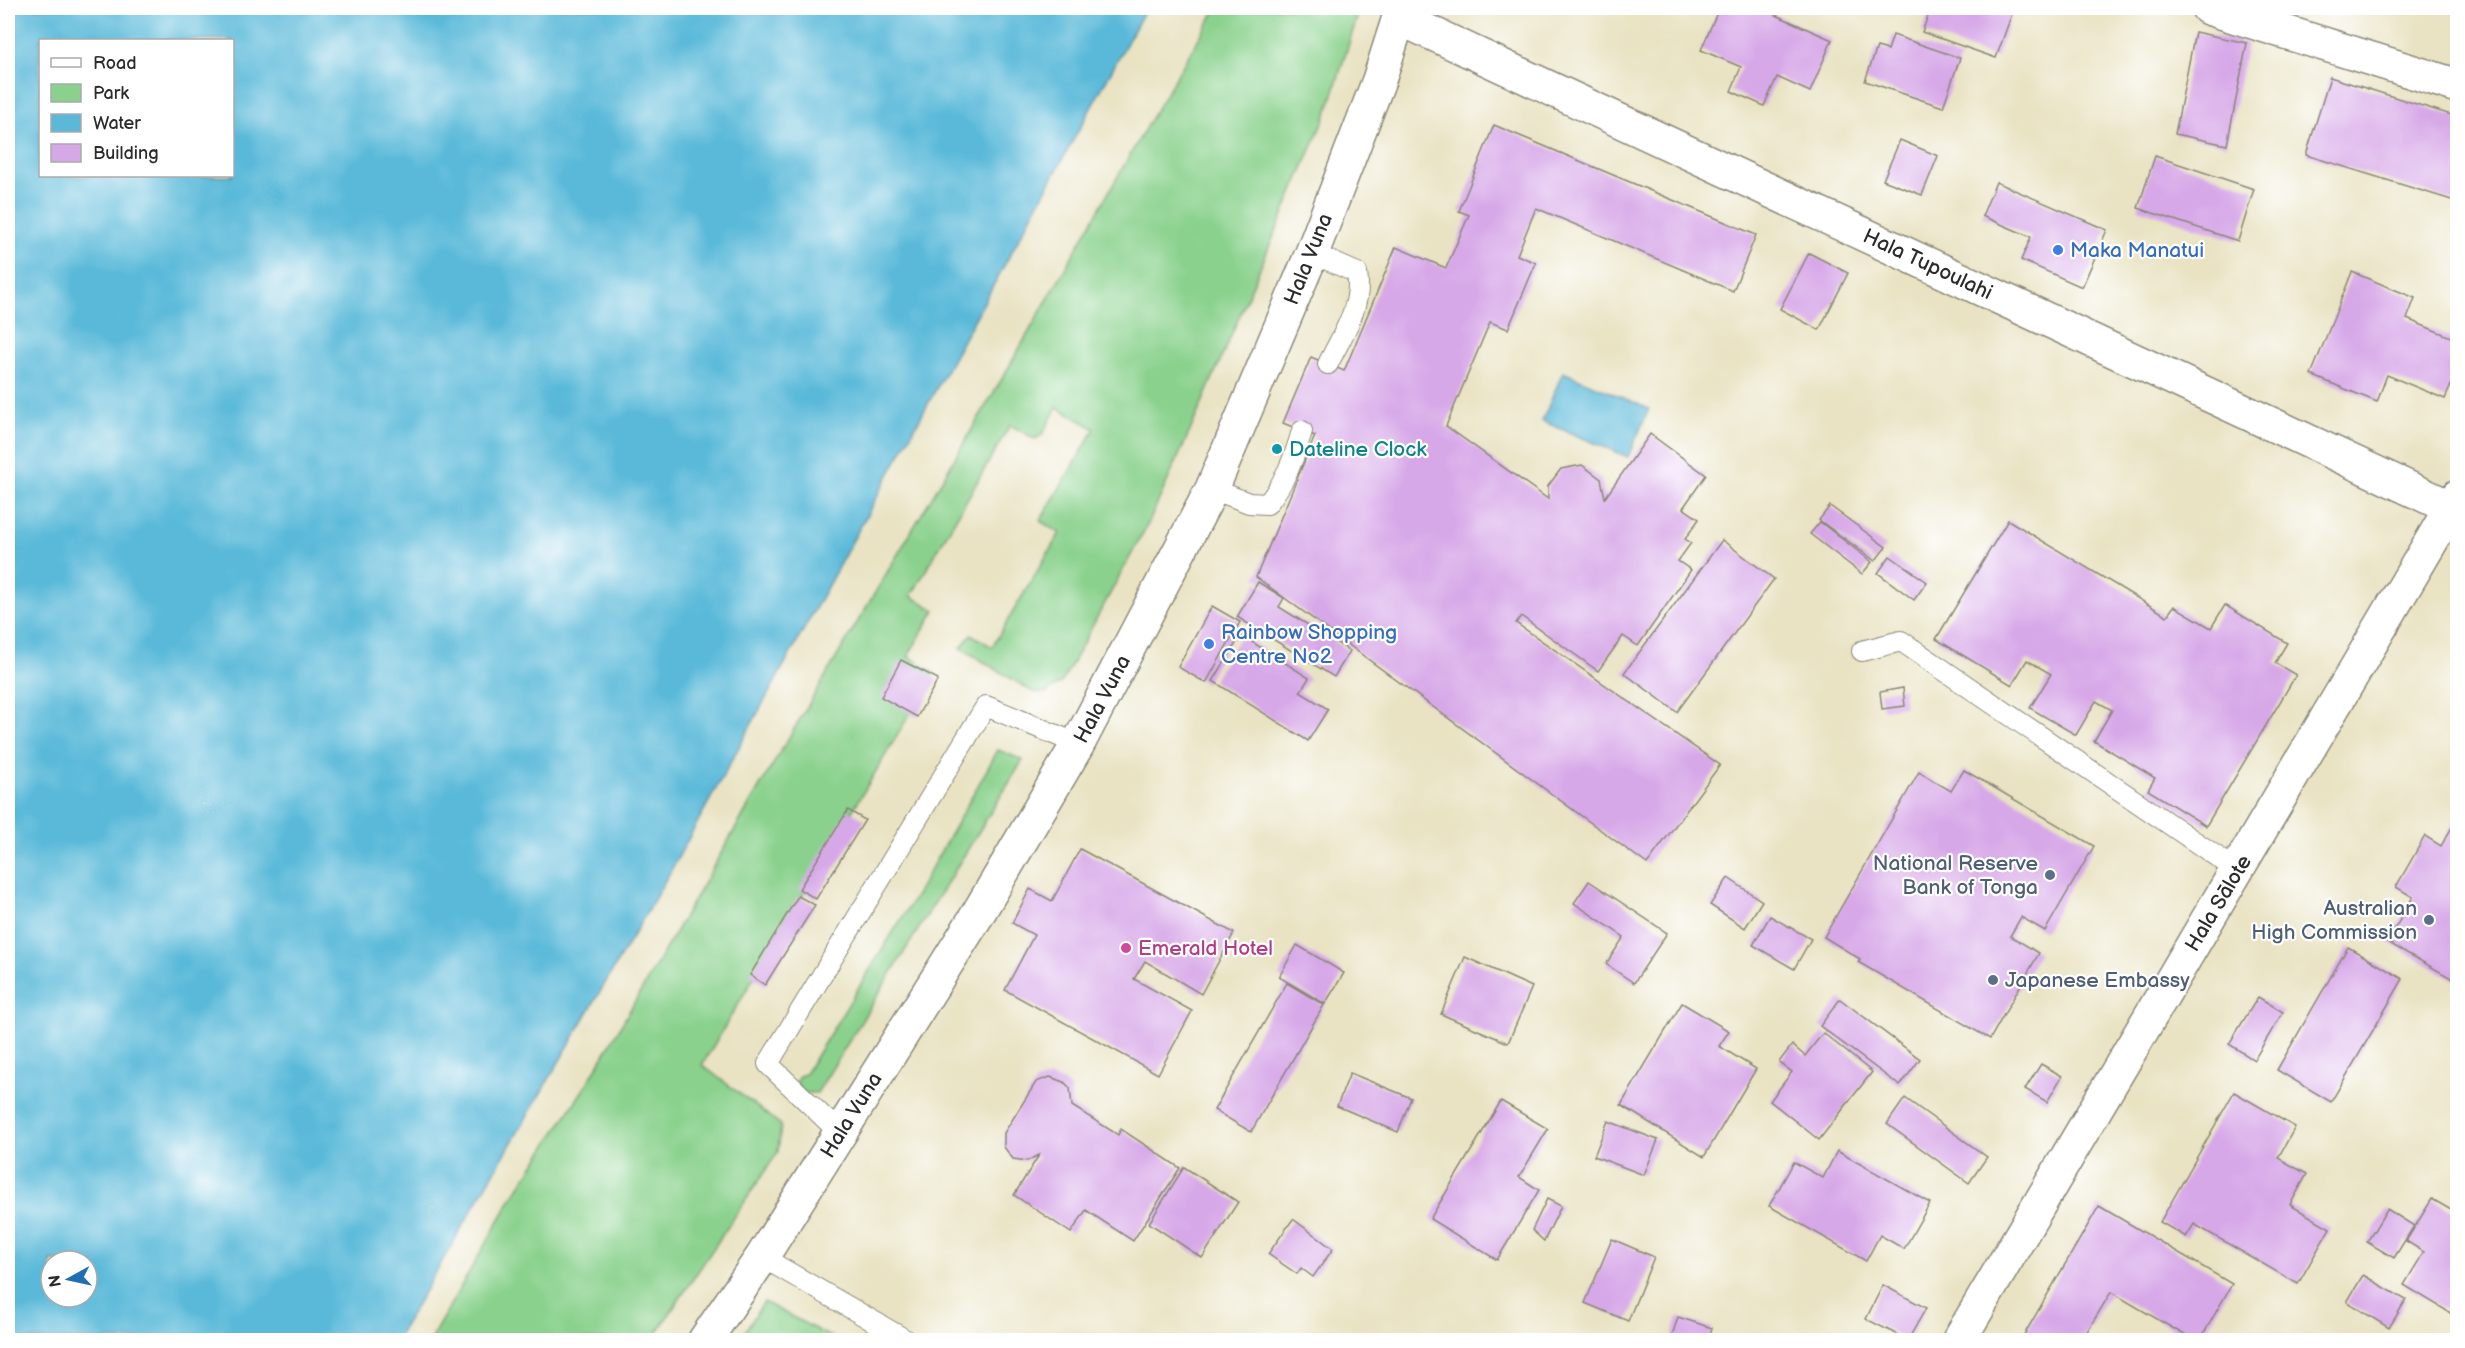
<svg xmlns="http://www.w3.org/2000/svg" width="2465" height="1348" font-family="'Balsamiq Sans',sans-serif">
<rect width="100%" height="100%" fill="#fff"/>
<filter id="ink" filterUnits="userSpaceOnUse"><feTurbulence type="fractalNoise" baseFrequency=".0167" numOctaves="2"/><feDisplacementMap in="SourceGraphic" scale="12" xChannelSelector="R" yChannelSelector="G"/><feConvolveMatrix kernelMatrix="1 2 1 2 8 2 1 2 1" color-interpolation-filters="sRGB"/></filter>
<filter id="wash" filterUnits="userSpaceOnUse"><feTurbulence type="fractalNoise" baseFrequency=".008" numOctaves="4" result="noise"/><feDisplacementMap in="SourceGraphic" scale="24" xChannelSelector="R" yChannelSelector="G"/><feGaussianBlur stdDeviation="1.35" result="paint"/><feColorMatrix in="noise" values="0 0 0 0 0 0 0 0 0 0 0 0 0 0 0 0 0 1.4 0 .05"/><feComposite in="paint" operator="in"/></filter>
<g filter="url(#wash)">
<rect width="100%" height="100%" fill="#e9e3c3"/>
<g fill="#89d18c" stroke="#5a7e5c" stroke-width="1.5">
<path d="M1217,8h143l-32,102 -138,321 -41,91 -87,160 -16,11 -13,-1 -72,-44 10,-14 21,13 68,-114 -20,-12 55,-92 -38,-22 -15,28 -7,4 -25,-14 -99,171 24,14 -27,46 26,17 -232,392 79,60 -3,27 -126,188h-222l82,-142 75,-114 172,-296 247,-416 144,-252z"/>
<path d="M998,750l25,10 -206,333h-13l-8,-10 3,-7 6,-2 110,-177z"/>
<path d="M764,1302l72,38h-97z"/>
</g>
<g fill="#5ab9d9" stroke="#427282" stroke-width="1.5" fill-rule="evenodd">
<path d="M8,8h1138l-478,868 -272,464h-388zM40,40h192v136h-192zM51,1261h36v36h-36z"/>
<path d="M1563,372l86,37 -21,48 -86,-36z"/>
</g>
<g id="blocks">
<g fill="#d7a8e8">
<path d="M1719,8h41l72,32 -22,52 -33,-15 -13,29 -33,-15 10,-24 -40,-17z"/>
<path d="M1931,8h83l-18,50 -74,-26z"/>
<path d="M2195,32l52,11 -20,102 -52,-11z"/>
<path d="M1893,35l67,23 -17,49 -78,-26 12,-34 11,3z"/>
<path d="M2330,77l128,40v85l-152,-47z"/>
<path d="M1494,125l262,110 -23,56 -197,-83 -19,47 19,8 -28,66 -18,-7 -44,104 102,73v-13l13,-17 21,-4 19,14 4,19 45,-64 56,41 -23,33 16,11 -14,20 6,4 -13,18 13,9 -53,76 -15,-10 -25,35 -77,-55 -5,7 204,142 -73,99 -391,-287 59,-141 -32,-13 28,-66 33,14 52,-124 50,21 23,-53 -10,-4z"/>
<path d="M1900,140l38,16 -16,39 -39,-15z"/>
<path d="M2155,156l99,33 -16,52 -100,-33z"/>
<path d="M1996,182l111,48 -25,57 -61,-27 10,-23 -49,-21z"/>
<path d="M1809,253l39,20 -29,57 -39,-21z"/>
<path d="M2352,272l63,26 -8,21 51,21v29l-13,30 -58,-24 -10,27 -66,-27z"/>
<path d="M1830,506l56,41 -11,14 -56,-41z"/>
<path d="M2008,520l159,96 7,-10 37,22 14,-23 62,38 -12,20 21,12 -90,151 -58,-36 7,-12 -61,-37 18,-31 -16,-9 -20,34 -46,-27 21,-34 -24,-14 -15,25 -76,-46z"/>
<path d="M1820,522l52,40 -10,12 -52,-40z"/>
<path d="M1722,540l52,39 -97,133 -53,-39z"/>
<path d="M1890,556l37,26 -13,18 -36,-27z"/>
<path d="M1258,582l26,16 -5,9 71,44 -16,26 -97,-60z"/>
<path d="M1212,606l28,16 -34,61 -28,-16z"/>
<path d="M1241,635l68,43 -9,14 28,17 -20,32 -95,-60z"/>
<path d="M901,660l37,19 -21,38 -36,-20z"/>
<path d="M1903,688l2,18 -23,3 -2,-17z"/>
<path d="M1964,770l130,76 -49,85 -24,-14 -11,19 29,17 -49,86 -132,-77 2,-3 -36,-22 95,-165 32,19z"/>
<path d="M848,810l17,10 -49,79 -17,-10z"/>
<path d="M2458,817v165l-71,-40 26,-45 -17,-10 29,-51 16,10z"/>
<path d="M1080,849l154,84 -33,61 -56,-33 -11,18 58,32 -34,63 -153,-84 29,-55 -22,-12 18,-34 22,12z"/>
<path d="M1728,878l34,23 -17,27 -35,-23z"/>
<path d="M1589,881l78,52 -33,50 -28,-19 18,-27 -50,-34z"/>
<path d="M798,896l17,9 -50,80 -15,-10z"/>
<path d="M1770,916l41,23 -17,30 -41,-24z"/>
<path d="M1297,945l47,28 -19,31 -46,-27z"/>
<path d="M2348,947l55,32 -72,123 -54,-32z"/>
<path d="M1465,957l67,30 -24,56 -67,-29z"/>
<path d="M1287,983l37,22 -73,127 -37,-22z"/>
<path d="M2258,997l25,15 -29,48 -25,-16z"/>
<path d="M1840,999l80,60 -20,27 -80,-60z"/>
<path d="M1682,1003l47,28 -10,15 37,23 -52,88 -83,-52z"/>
<path d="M1823,1033l49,39 -53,68 -49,-39 22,-29 -13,-10 13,-17 13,11z"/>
<path d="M2041,1064l21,12 -15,26 -22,-13z"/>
<path d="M1350,1073l61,25 -13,34 -61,-26z"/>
<path d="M1050,1077l14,5 6,6 2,18 46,29 3,-6 59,39 -47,73 -47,-31 -15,23 -57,-38 25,-40 -12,6 -14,-2 -9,-12v-14l32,-51z"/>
<path d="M2234,1092l61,35 -17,31 29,16 -17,31 40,23 -32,56 -104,-60 -8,13 -26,-15z"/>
<path d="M1905,1098l82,59 -18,26 -82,-59z"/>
<path d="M1501,1101l47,28 -29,48 20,13 -42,70 -67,-41z"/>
<path d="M1608,1121l50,19 -14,35 -50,-19z"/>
<path d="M1837,1151l93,52 -26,46 -24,-14 -14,26 -97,-55 25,-44 29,16z"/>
<path d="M1184,1167l54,35 -36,56 -53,-35z"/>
<path d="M1547,1199l14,7 -17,35 -12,-11z"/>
<path d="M2432,1199l26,15v91l-6,9 -48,-29 20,-33 -18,-11z"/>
<path d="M2099,1206l133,78 -32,56h-7l-82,-48 -29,48h-61z"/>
<path d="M2387,1209l27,17 -20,32 -27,-16z"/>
<path d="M1293,1219l40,30 -20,28 -12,-9 -4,6 -29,-20z"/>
<path d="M1612,1239l42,18 -26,64 -43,-18z"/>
<path d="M2363,1275l43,25 -17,28 -42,-26z"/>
<path d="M1883,1285l43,23 -18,32 -42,-21z"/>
<path d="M1678,1317l34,11 -4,12h-20l-16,-4z"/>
</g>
</g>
</g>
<g filter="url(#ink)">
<use href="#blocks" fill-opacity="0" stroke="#8a8777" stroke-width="1.5"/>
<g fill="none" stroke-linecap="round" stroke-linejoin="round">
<g stroke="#8a8777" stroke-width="22">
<g id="service">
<path d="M1312,253l45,20c6,33 -15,62 -29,91"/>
<path d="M1212,489l37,14 18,1c18,-22 27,-45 35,-73"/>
<path d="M1862,651l39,-10 337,230"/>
<path d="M840,1133l-72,-69 218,-358 92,38"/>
<path d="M762,1257l144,83"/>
</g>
</g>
<g stroke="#8a8777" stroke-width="36">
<path id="minor" d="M2208,8l250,78"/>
</g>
<g stroke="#8a8777" stroke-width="36">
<g id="secondary">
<path d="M1399,18l1059,493"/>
<path d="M705,1340l57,-83 214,-340 102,-173 134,-255 100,-236 67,-173 23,-72"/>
<path d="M1959,1340l499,-844"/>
</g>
</g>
<use href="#service" stroke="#fff" stroke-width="20"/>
<use href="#minor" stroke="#fff" stroke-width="33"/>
<use href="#secondary" stroke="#fff" stroke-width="33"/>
</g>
</g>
<g fill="#3f7fe0" stroke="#fff" stroke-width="2">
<circle cx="2058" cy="250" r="6"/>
<circle cx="1209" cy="644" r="6"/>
</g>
<circle fill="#0f9aa8" stroke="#fff" stroke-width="2" cx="1277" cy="449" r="6"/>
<g fill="#5c6f8a" stroke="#fff" stroke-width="2">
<circle cx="2050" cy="875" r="6"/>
<circle cx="2429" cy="920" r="6"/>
<circle cx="1993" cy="980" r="6"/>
</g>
<circle fill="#d1479c" stroke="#fff" stroke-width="2" cx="1126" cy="948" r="6"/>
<g text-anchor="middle" stroke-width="4.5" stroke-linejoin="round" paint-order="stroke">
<g font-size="21" fill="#366cbe" stroke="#fff" text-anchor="start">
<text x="2070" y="257">Maka Manatui</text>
<text x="1221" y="639">Rainbow Shopping<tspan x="1221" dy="24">Centre No2</tspan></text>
</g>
<g font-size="21" fill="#2b2b2b" stroke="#fff">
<text transform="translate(1308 259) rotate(-68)" y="7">Hala Vuna</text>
<text transform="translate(1928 264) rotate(25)" y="7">Hala Tupoulahi</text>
<text transform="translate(1102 699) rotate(-62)" y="7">Hala Vuna</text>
<text transform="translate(2218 903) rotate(-59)" y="7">Hala Sālote</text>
<text transform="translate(851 1115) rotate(-58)" y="7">Hala Vuna</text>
</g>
<g font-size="21" fill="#0d838f" stroke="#fff" text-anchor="start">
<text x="1289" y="456">Dateline Clock</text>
</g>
<g font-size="21" fill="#4e5e75" stroke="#fff" text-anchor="end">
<text x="2038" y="870">National Reserve<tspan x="2038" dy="24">Bank of Tonga</tspan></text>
<text x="2417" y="915">Australian<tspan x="2417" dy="24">High Commission</tspan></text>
<text x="2005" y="987" text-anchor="start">Japanese Embassy</text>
</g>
<g font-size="21" fill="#b23c85" stroke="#fff" text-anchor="start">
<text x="1138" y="955">Emerald Hotel</text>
</g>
</g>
<rect width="2465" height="1348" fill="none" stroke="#fff" stroke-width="30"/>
<rect x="39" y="39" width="195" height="138" fill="#ffffff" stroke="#aaaaaa" stroke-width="1.5"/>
<rect x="51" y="58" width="30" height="9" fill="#ffffff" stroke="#aaaaaa" stroke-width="1.5"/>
<text x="93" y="69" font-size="18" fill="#2b2b2b">Road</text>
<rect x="51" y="84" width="30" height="18" fill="#89d18c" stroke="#aaaaaa" stroke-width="1.5"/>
<text x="93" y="99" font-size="18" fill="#2b2b2b">Park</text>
<rect x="51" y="114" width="30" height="18" fill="#5ab9d9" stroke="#aaaaaa" stroke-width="1.5"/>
<text x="93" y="129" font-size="18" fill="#2b2b2b">Water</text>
<rect x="51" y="144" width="30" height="18" fill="#d7a8e8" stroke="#aaaaaa" stroke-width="1.5"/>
<text x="93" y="159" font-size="18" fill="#2b2b2b">Building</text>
<g transform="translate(69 1279) rotate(262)"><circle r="28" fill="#ffffff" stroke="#aaaaaa" stroke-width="1.5"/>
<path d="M0-4.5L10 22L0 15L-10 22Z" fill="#1f6fb2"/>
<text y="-9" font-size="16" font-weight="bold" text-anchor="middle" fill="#2b2b2b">N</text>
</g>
</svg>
